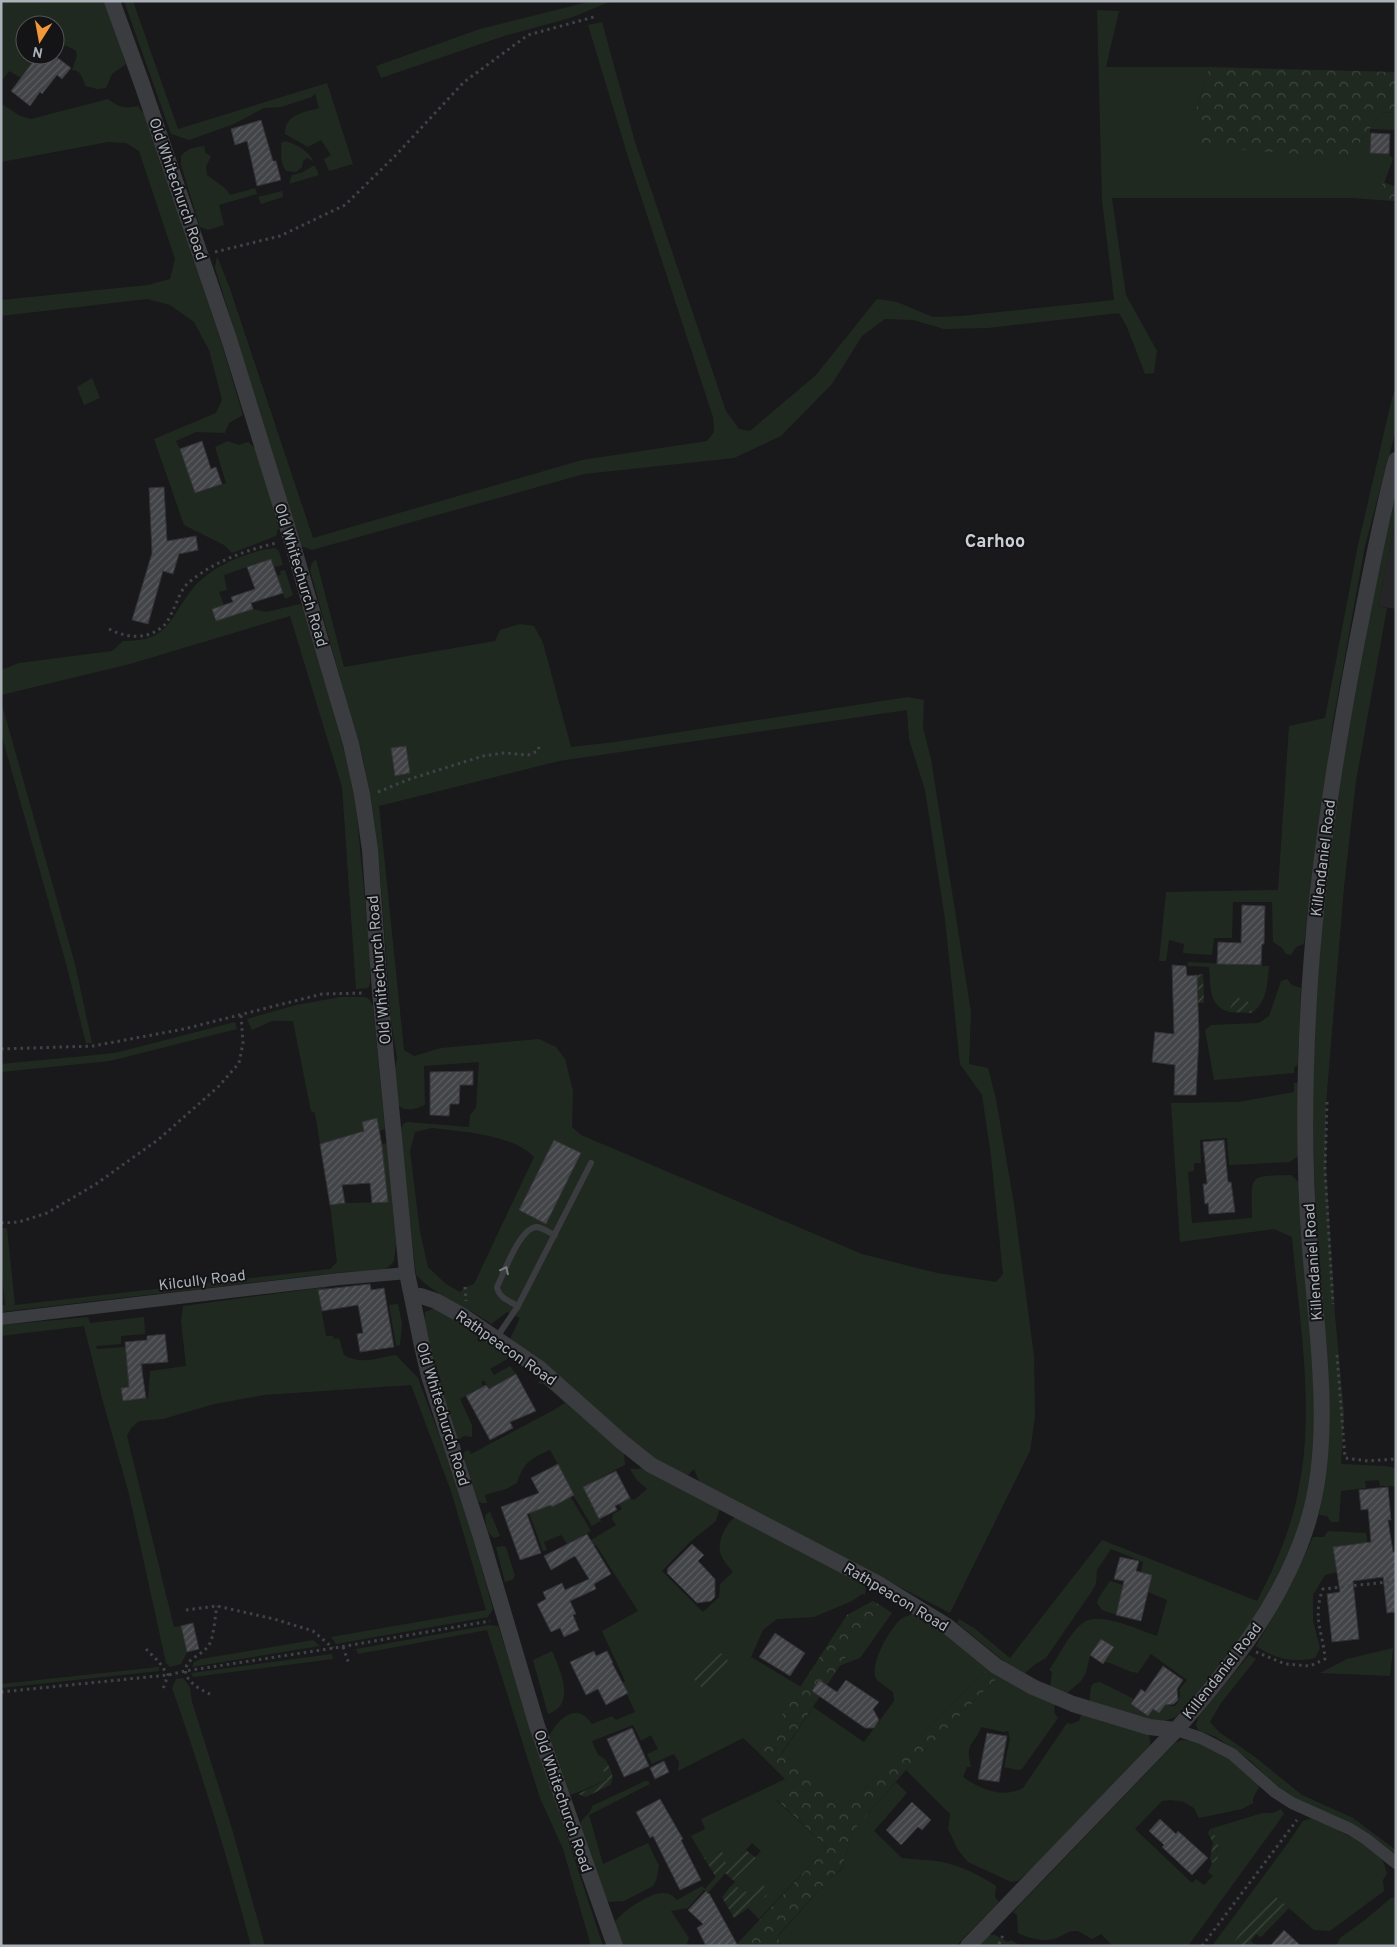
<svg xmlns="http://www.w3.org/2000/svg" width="1397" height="1947" font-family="Overpass,sans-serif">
<defs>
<pattern id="forest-crowns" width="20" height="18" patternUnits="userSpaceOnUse" patternTransform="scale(1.25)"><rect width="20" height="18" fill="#202920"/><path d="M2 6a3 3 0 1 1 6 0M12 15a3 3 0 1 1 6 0" fill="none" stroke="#3e463e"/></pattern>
<pattern id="garden-furrows" width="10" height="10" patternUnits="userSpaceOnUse" patternTransform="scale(1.25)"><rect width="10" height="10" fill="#202920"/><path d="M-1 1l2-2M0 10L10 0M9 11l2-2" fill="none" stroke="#3e463e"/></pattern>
<pattern id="building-hatch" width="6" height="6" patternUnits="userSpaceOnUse" patternTransform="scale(1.25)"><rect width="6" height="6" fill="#434448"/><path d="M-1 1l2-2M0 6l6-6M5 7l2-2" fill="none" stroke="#5b5d60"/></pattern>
</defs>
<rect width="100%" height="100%" fill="#19191b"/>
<path fill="#252528" d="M1396,519v90l-18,-3z"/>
<g fill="#202920" fill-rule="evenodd">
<path d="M1,1h103l22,63 -14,10 -6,14 -9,1 -11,-3c-4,-7 -4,-16 -14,-16l5,-14 -1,-5 -9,-5 -12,-1v-20h-30v30h13l-17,23 -12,-7 -8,11z"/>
<path d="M124,1h9l45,128 149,-46 26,81 -24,7 -5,-12 7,-4 -10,-15 -13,7 -23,-13c0,-20 18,-21 34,-26l-4,-15 -3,4 -31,10 -17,1 -30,16 -45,16 -18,-6z"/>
<path d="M592,1h20l-42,17 -66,18 -123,42 -5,-12 104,-37z"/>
<path d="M1097,10l22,1 -13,56h103l-14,45 155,46 31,-46 15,1v17l-26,-1v24l19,1 4,5 -15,41 -25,-2h-241l14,97 31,56 -3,22 -9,1 -18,-47 -8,-14 -131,15 -44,1 -31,-9 -28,-1 -23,17 -30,48 -51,52 -47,22 -150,16 -272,76 -11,-4 -86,-278 2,-12 12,30 84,252 269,-78 125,-19 7,-9 -1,-15 -84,-257 -41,-135 14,-3 33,120 91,269 13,18 11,2 66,-56 61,-76 20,3 36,15 28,-1 153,-16 -12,-100z"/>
<path d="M108,99c10,8 18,10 30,7l6,8 77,227 22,74 -14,8 -4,10 -29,-1 -20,9 4,8 16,44 30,-10 -11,-36 13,-6 11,4 9,-3 7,6 24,78 -3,10 -44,17 -8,-8 -40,-20 -30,-86 62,-26 6,-13 -13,-50 -15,-28 -24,-17 -23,-6 -146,17v-16l147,-15 22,-6 5,-20 -36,-108 -13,-8 -18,-1 -107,20 1,-58 18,12 11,3z"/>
<path d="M285,141c11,3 23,9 28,20l-6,-3 -4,3 -1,6 -6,5 -10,-1c-7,-11 -4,-17 -5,-28z"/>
<path d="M205,146c-1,6 0,8 6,10l-5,11 1,8 19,14 4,6 25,-7 2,6 -38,11 5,20 -16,5 -8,-3 -19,-62v-9c7,-8 14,-9 24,-10z"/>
<path d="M313,166h2l4,9 -30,9 3,-9 9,-2z"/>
<path d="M282,191l1,6 -22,7 -3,-7z"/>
<path d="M92,378l8,20 -16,7 -7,-18z"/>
<path d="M1396,388v42l-31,116 -32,176 -29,222 -8,3 -5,8 -5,-1 -4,-6 -9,-6 -1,-40h-39l-1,36h-18l-2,17 -29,-2 1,-9 -15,-4 -3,21h-7l7,-69 112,-2 11,-164 36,-8 33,-173 34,-147z"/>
<path d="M1396,488v31l-18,87 9,2 -31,173 -12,106 -18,217v65l9,146 9,97 -3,52 44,2 11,2v18h-16l-1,-6 -14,1 1,7 -25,3 -2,31h-8l-4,-6 -8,-1 8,-54 -12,-250 -3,-147 12,-172 25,-166 22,-122z"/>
<path d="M275,548l4,3 4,14 -9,2 -4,-8 -46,16 3,15 -8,2 5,13 -12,4h41l13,3 34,-8 6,9 40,145 9,38 15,156v32l-2,4 -12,1 -14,-202 -52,-171 -160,48 -129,31v-25l18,-7 93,-12 11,-10c49,0 45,-23 71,-54 18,-21 54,-36 81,-39z"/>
<path d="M316,559l28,108 151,-26 5,-11 20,-6 14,2 9,17 28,104 44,-5 293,-45 16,3 -1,28 8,31 40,253 -2,52 19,4 8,31 18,105 20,152 1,61 -5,34 -80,162 -250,-129 -6,-15 -6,6 -23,-6 -155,-130 10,-21 -13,-6 -16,12c-24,-18 -54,-27 -75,-49l-16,-143 3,-8 4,-2 62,5 1,-12 6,-7 3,-46 -55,4 1,39c-10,4 -18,8 -27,0l-3,-37 2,-9 -6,-39 -11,-146 -9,-75 -8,-40 -53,-189 2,-7zM907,710l2,29 16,51 20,129 15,145 22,31 9,61 12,118 -7,8 -59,-9 -75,-19 -281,-119 -9,-8 1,-36 -8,-32 -9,-12 -17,-8 -98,9 -27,8 -10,-6 -25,-244 180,-45zM432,1128c30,4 80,6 102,29l-60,127 -9,3 -5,5 -14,-8 -18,-17 -8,-35 -10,-81 5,-19z"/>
<path d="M285,570l8,25 -8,4 -8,-23 4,-2 -1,-3z"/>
<path d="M1,701l74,263 17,79h-6l-19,-76 -66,-234z"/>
<path d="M1187,962l82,4c-2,17 -1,35 -17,47l-2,-9 -18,-1 -3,9c-21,-7 -18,-25 -20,-45l-21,-1z"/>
<path d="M1287,979l5,6 9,3 -3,74 -1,4 -3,1v6l-80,7 -9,-50 6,-5 48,-2 10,-7 12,-35z"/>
<path d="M340,997h25l4,2 4,7 12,123 -5,2 -3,-12 -15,3 2,12h-11l-33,10 -5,-31 -4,-2 -18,-90h-21l-20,9 -5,-11 49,-14z"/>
<path d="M235,1022l2,7 -127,32 -109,11v-8l114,-11z"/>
<path d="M1294,1083h5v72l-9,7 -61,3 -2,-27 -27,2 1,23h-7v8l-6,1 4,51 60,-5c0,-43 -6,-42 39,-43l9,8c2,123 37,254 -11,373 -4,10 -11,20 -16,30 -10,16 -19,34 -29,49 -21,29 -46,55 -68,82l-17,6 -70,-19 2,-18 3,-3 6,-1 34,17 -3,5 17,12 5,-7 6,4 7,-10 4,3h5c4,-6 7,-9 4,-16l8,-10 -36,-26 -13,19c-12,-1 -21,-9 -33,-11l9,-15 -13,-8 -11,16 -4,18 -5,8 -16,14 -15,-7 2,-16 -3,-2c10,-14 21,-38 34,-47 16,-13 57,8 74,13l10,-36 -19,-8 4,-17 -11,-3 2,-10 -32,-13 -14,21 -1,14 -4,7 -46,67 -12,7 -10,9 -19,-12 -48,-39 2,-4 15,9 36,30 92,-118 155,61c19,-36 35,-74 42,-114 16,-80 0,-169 -7,-250l-18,-8 -94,13 -9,-139 67,-1 56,-10z"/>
<path d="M387,1143l9,101c-1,5 -1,11 -2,16 -6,16 -35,11 -49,12l-344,40v-6l4,-1 -4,-43v-34h6l8,77 315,-36 7,-7 -7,-57 15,-2 43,-1 -6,-58z"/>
<path d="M326,1287v2l-8,2 8,45h7l1,3 5,-1 5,17c17,10 33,3 52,0l22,23 23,62 34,104 18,65 -5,8 -152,27 -5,-7 155,-27 -35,-119 -40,-106 -147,10 -50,9 -51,15 -24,2 -8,7 -4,8 47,191 7,-1 6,26 -6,12 -11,3 -4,-4 -37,-169 -26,-92 -19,-76 -83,10v-11l87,-8 2,6 54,-6 1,17 -24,2v8l-25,2 1,3 28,-2 2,18 16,-1v10l-8,12 -14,3 2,12 25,-3 2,-27 36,-5 -5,-45 2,-15z"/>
<path d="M398,1304l4,20 -2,21 -4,1 -7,-41z"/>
<path d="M435,1308l7,2 69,47 -21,12 4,6 16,-9 6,8 -20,11 4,25 -16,-30 -3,2 2,4 -23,13 12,26v12l-8,-1 -4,3h-3l-11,-33 -22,-81 1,-13z"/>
<path d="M541,1378l85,74 -2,2 1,11 -29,15v13l-8,5 13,23 -9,5 -19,-31 -3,1 21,35 -9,5 4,7 30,-18 -4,-6 1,-5 9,-5 -3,-5 11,-6 4,2 13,-11 -11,-10 -6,-10h9l3,-2 78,41 -4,13 -25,20 -29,30 41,41 16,-15 1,-13 13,-12c-5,-6 -12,-13 -13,-21 -2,-11 6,-27 14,-33h7l123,67 2,3 -1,7 -3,-1 -10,7 -38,16 -37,2 -14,11 -12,27 50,30 -43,65 -15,-14 -65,33 1,-9 -5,-8 -22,10 -5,-10 11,-5 -7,-14 -10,6 -8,-16 -41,16 6,14 7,4 -4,6 6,15 -36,15 -4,-4 -19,-53c9,-18 28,-38 44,-14l20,-8 4,4 19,-8 -13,-29 3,-2 -23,-50 36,-20 -42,-66 -20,12 -15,-22 -17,7 3,8 -4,1 -14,-38 1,-6 39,-22 -19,-35c-19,8 -27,13 -33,33l-11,6 -21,6 2,8h-5l-4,-2 -15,-47 2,-3 4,-1 2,4 81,-43 13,-8 -20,-18 -7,-2z"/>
<path d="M490,1512l10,24 -6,2c-7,-4 -10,-16 -8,-24z"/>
<path d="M1328,1531l38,2 2,13 -5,10 -3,-13 -26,4 3,25 -12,3 -12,20v26l7,27 -5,10c-21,5 -41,1 -59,-12l36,-63 21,-46h11z"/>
<path d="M503,1546l3,1 9,29 -3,4 -7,2 -9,-35z"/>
<path d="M1110,1581l13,4 -7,30 -14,-5 -5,-7 1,-4z"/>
<path d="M880,1605l12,8 -32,45 -21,8z"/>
<path d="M914,1613l142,90c-3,5 -2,11 2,15l-36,51 -5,1 -13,-3 6,-28 -2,-8 -4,1 -23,-5c-2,8 -7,12 -11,19 -3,7 0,15 1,21h-4l-4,10c17,12 40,22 60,11l44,-65 4,1 8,-3 3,-8 64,18c4,6 6,10 3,18l-97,101 -34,31 -7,1 -43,-20 -10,-12 -10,-21 2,-15 -44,-44 93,-94 -11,-7 -147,142 -60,-56 32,-48 51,35 30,-41 -1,-9c-5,-4 -12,-8 -16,-12 -10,-12 13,-52 23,-60 3,-4 10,-4 14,-7z"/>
<path d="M489,1625l9,1 105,320h-12l-28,-97 -23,-51 -53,-168 -129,24 -2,-5z"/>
<path d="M313,1640l7,6 -128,21 2,-5 7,-3z"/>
<path d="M1393,1648l-3,28 -70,-3 27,-14z"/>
<path d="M552,1651c8,19 25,54 -4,63l-15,-54z"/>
<path d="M332,1654l1,5 -140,18 -2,-4z"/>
<path d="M1249,1655l7,4 -35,44 -11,19 9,10 36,25 47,38 51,23 43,32v6l-110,-63 -17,-14 -18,-18 -35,-24 -18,-7 -2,-5 3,-9z"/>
<path d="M159,1667v4l-158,17v-4z"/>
<path d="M183,1678l7,9 2,15 40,127 33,117h-14c-23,-87 -49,-173 -79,-258l4,-9z"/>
<path d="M1181,1740c32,0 55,25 77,44l1,3 -6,11v5l-11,6 -43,9 -5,-10 -10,-6 -13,-2 -9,1 -27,28 57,54 4,-4 8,6 9,-9 -5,-4 4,-9 4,-2c1,-3 1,-21 -1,-25 -1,-3 -3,-5 -5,-7 16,-5 33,-10 49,-15 7,-3 11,2 22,-5l3,5 -96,132h-75l-12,-12 -9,5c-5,-2 -10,-7 -15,-8 -9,-1 -16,6 -23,8 -13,3 -25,-1 -36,-6l-1,-18 -4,-3 162,-169z"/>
<path d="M785,1779l5,4 -14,17 51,47 -68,72 -11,-11 6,-4c-7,-10 -10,-17 -24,-17l5,-5 -2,-2 28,-29 -9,-8 -45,51 -3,-4 -16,18 -17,3 18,27 -3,8h-64l-7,-24c6,-10 36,-30 48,-29 7,0 10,3 14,7l25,-14 3,3 22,-25 -4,-4 -2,-9 -17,7 -13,-22 14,-7 -4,-10z"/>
<path d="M645,1781h3l2,3 -61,31 14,49 45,-21 11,23 -3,15 -3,5 -29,15 -15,1 -4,-4 -25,-74c3,-8 11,-9 12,-18z"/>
<path d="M896,1782l11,11 -33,38 28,27c13,2 27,1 40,4 19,4 38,13 54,24l-1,11 4,5 -43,44h-176l-2,-10 51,-57 13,-10 10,-37z"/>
<path d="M1312,1818c19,9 61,26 72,45 1,3 2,8 3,11l-4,6 1,11 -54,40 -16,-1 -39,-34 -30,28 -13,22h-20l76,-103 15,-22z"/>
<path d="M1391,1898h5v43l-4,5h-56l4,-8 25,-18z"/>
<path d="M988,1935h7l13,7 3,-2 10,6h-44z"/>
</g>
<g fill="url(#forest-crowns)">
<path d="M1209,67l187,5v41l-15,-1 -31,46 -147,-11 -8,-35z"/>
<path d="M1383,182l13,5v14l-18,-1z"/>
<path d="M873,1601l7,4 -53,80 -8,-5 -7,11 8,5 -39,58 60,57 147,-142 11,7 -93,94 -54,62 -10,36 -13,11 -51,56 2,11h-42l-1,-2 90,-97 -51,-48 13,-16 -31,-31 89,-137z"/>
</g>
<g fill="url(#garden-furrows)">
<path d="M1203,974l1,29h-7v-28z"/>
<path d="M1236,998h8l6,6 2,9 -23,-1 3,-9z"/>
<path d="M717,1649l15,16 -27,26 -15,-16z"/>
<path d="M605,1759c4,8 11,17 5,26l-24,12 -8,-3 29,-14 -6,-15z"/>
<path d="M1210,1829l6,8 2,9 -2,4 2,6 -2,5 -4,2 -2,-4 3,-16 -5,-10z"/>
<path d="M746,1850l10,8 -23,22 -8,-7z"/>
<path d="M721,1851l5,6 -2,3 3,4 -11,13 -12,-19z"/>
<path d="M760,1884l9,4 -3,9 -15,3 3,4 -20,14 -12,-21 8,-10h7l9,5z"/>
<path d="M1275,1896l14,12 -28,29 -5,-3 -5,7 4,4 -1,1h-22l13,-22z"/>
</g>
<g fill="url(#building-hatch)" stroke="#333337">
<path d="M38,55h16l17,13 -9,11 -5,-4 -15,19 -2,-2 -10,14 -19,-15z"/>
<path d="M261,120l12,41h3l5,19 -24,6 -10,-45 -12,4 -4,-16z"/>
<path d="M1371,133l19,1 -1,20 -19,-1z"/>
<path d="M202,441l9,28 5,-2 6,17 -27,9 -15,-44z"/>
<path d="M164,487l3,54 29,-5 2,14 -19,4 -6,20 -10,-3 -15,53 -16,-4 20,-67 -3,-65z"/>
<path d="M271,559l12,34 -32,10 2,6 -37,12 -4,-12 21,-7 -2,-5 24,-8 -8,-22z"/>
<path d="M406,746l4,27 -15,3 -4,-28z"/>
<path d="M1242,905l23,1 -1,38h-2l-1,21 -44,-1 1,-22 23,1z"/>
<path d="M1172,965l14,1 1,10 10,-1 2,60 -3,60h-22l1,-30 -23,-3 3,-30 19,2z"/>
<path d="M473,1071v14h-13l-1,19h-9l-1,12 -19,-1v-43z"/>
<path d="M377,1118l5,28 6,56 -16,1 -2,-20 -28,2 3,18 -15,2 -10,-61 44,-13 -2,-9z"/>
<path d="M554,1140l27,13 -35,71 -27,-14z"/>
<path d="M1224,1140l4,42h3l4,30 -26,2 -1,-11 -3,1 -2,-20h4l-4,-42z"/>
<path d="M370,1284l1,6 13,-2 10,59 -34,5 -3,-18 6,-1 -5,-28 -36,6 -4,-21z"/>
<path d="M165,1334l3,28 -27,2 5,34 -23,3 -2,-13 8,-1 -4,-45 22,-2v-4z"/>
<path d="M516,1374l20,37 -26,11 3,6 -23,12 -24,-44 20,-11 3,4z"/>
<path d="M558,1464l16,31 -22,12 -1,-2 -24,9 14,39 -21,7 -19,-53 38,-14 -8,-15z"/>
<path d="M616,1471l14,27 -15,8 2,4 -18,9 -16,-32z"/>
<path d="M1388,1487l3,33h-3l5,32h3v60l-9,1 -4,-36 -30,4 6,58 -27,3 -5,-48 13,-2 -7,-45 38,-5 -3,-33 -7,1 -2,-20z"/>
<path d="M587,1534l24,40 -17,10 2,5 -26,12 6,13 -3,1 6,15 -15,7 -4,-9 -9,4 -14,-28 9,-5 -3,-7 19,-9 3,7 24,-11 -14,-23 -24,14 -7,-14z"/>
<path d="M692,1544l12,11 -6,6 17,18v18l-4,4 -14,2 -30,-30 1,-5z"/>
<path d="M1120,1557l19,4 -3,10 16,4 -11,46 -25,-6 8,-34 -10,-2z"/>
<path d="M193,1623l6,26 -12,3 -6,-26z"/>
<path d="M775,1633l30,20 -15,23 -31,-19z"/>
<path d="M1101,1639l13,8 -11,17 -13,-9z"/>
<path d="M594,1651l2,5 11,-5 6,12h-1l16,30 -22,12 -8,-16 -12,6 -16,-33z"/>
<path d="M1163,1666l20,14 -6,9 1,11 -4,4 -9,1 -6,8 -6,-4 -5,7 -17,-12 10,-15 4,3z"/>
<path d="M819,1680l18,12 9,-12 33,22 -6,7 6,11 -5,8h-9l-53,-37z"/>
<path d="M632,1728l17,38 -25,11 -17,-38z"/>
<path d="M987,1733l20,3 -8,46 -21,-3z"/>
<path d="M664,1761l5,11 -14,7 -5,-11z"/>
<path d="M660,1799l23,40 -2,1 20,40 -21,10 -27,-54 -3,2 -14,-26z"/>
<path d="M912,1802l19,18 -9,10 -4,-3 -17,18 -15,-15z"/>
<path d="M1160,1819l16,15 2,-3 30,27 -16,17 -30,-28 2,-2 -15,-14z"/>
<path d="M706,1891l2,3 1,-1 29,53h-32l-9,-18 6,-4 -15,-14z"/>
<path d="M1284,1930l17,16h-31z"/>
</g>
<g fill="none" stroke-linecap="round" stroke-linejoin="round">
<g stroke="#3f4347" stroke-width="3" stroke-dasharray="2.5 4" stroke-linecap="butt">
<path d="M215,252l65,-16 65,-31 50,-49 69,-74 64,-47 66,-18"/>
<path d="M109,629c17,9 38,11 53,-2 6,-4 9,-13 12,-19 4,-8 7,-18 13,-24 25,-22 57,-33 89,-41"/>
<path d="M378,792l32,-13 73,-23 21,-3 24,2 10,-4 2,-8"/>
<path d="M1,1049l92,-3 91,-17 138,-35 43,-1"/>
<path d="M1327,1102l-2,68 8,134"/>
<path d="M359,1135l4,8"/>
<path d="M1,1223l18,-1 28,-9 49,-29 63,-45 60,-53 20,-23 4,-20 -2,-28"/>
<path d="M465,1287l1,14"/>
<path d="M1337,1355l8,103 23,3 28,-2"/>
<path d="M186,1610l31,-4 57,13 39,12 20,17"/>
<path d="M343,1647l6,17"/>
<path d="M146,1649l13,13 9,13 -5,14"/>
<path d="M1256,1652l29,12 25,2 15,-7c-2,-27 -13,-42 -2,-70l73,-8"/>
<path d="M1,1692l167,-17 17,-4 149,-23 156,-27"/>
<path d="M210,1694c-12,-5 -35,-19 -19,-34 6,-5 13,-8 18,-15 5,-8 6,-29 8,-39"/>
<path d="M999,1944l5,-11"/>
<path d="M1202,1946l95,-126"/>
</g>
<g stroke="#3a3c40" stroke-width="6">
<path d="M518,1306c-9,-5 -19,-8 -21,-19 7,-14 23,-60 40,-60 6,1 13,6 18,8"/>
<path d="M497,1337l21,-31 73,-143"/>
</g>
<g stroke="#3a3c40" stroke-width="12">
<path d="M1,1319l339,-40 67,-6"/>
<path d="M1176,1730l25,8 31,16 43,38 17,11 58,26 16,10 30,24"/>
</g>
<g stroke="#3a3c40" stroke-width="16">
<path d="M112,1l30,83 87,255 62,200 60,205 11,50 8,56 10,142 27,281 15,73 7,30 52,161 56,189 78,220"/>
<path d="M412,1297l9,-1 15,5 27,15 76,52 83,74 29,23 226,118 70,43 49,40 37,21 40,17 76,23 27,3"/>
<path d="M968,1946l208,-216c53,-61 106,-126 131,-205 27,-84 10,-190 3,-277 -6,-77 -6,-155 -2,-232 6,-126 25,-251 49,-375 12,-60 23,-121 39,-181"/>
</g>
</g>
<defs><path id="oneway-chevron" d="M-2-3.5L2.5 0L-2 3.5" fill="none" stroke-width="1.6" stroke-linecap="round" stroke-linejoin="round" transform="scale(1.25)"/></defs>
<use stroke="#787d83" href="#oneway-chevron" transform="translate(505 1270) rotate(-64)"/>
<g text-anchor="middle" stroke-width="4" stroke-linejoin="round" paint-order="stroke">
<g font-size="15" fill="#abb2ba" stroke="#141416">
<text transform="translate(178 189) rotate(71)" y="5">Old Whitechurch Road</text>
<text transform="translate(301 575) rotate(73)" y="5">Old Whitechurch Road</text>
<text transform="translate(1323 858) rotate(-83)" y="5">Killendaniel Road</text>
<text transform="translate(379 970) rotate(-95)" y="5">Old Whitechurch Road</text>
<text transform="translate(1313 1262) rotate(-94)" y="5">Killendaniel Road</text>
<text transform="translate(202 1280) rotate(-7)" y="5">Kilcully Road</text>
<text transform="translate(506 1348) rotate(35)" y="5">Rathpeacon Road</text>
<text transform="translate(443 1414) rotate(73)" y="5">Old Whitechurch Road</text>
<text transform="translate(896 1597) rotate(31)" y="5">Rathpeacon Road</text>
<text transform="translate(1222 1671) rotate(-52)" y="5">Killendaniel Road</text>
<text transform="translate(563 1801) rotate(71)" y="5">Old Whitechurch Road</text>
</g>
<g font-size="18" font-weight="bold" fill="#ccd0d6" stroke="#141416">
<text x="995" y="547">Carhoo</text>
</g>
</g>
<rect width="1397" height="1947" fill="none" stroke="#abb2ba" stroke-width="5"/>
<g transform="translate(40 40) rotate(191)"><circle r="24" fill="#141416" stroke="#505358"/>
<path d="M0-4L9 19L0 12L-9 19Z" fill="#f39738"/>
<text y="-8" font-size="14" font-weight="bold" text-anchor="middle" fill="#abb2ba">N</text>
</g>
</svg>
